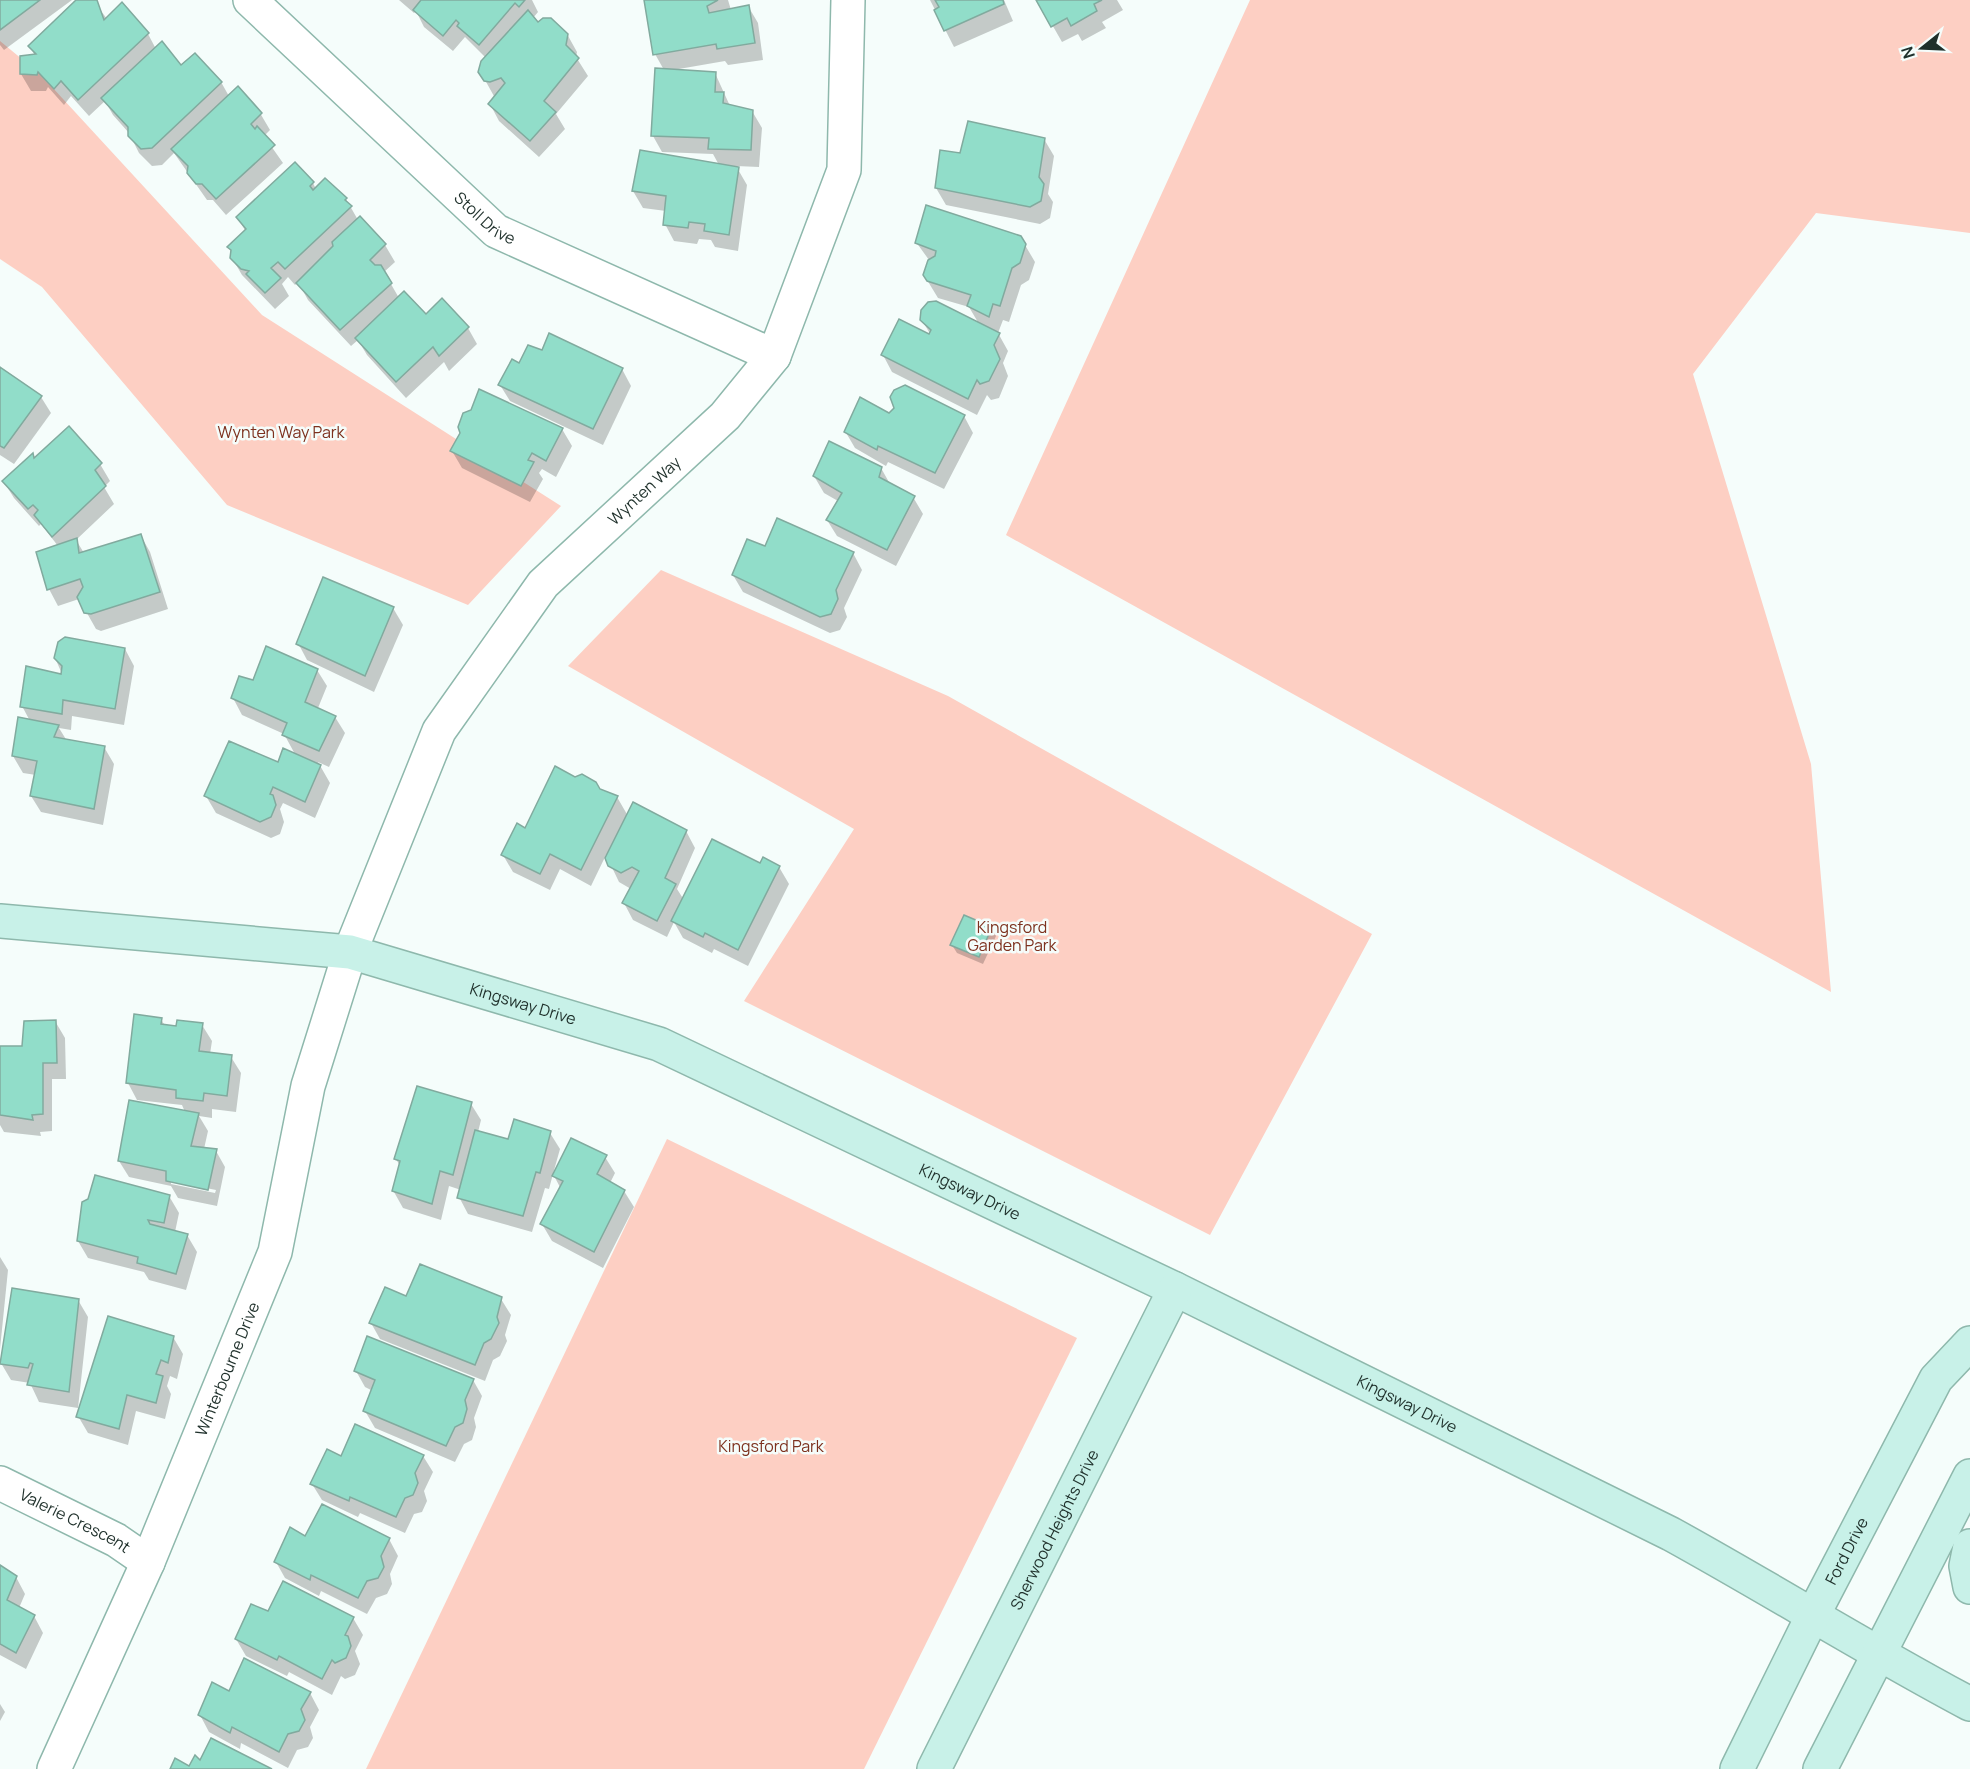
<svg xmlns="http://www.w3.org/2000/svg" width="1970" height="1769" font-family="Manrope,sans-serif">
<rect width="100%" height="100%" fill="#f5fdfb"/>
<g fill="#fdcfc3">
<path d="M1250,0h720v233l-154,-20 -123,161 118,390 20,228 -825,-457z"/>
<path d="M0,41l40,33 222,241 299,191 -93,99 -241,-100 -185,-218 -42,-28z"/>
<path d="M661,570l287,126 424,238 -162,301 -466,-234 110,-172 -286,-163z"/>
<path d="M667,1139l410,199 -213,431h-498z"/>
</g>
<g fill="#0003" fill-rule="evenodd">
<path d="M0,0h72l-68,50 -4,-5z"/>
<path d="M78,0h15l14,19 15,-14 26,29 8,15 25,19 40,14 9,16 30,15 10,17 -6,6 19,27 -57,52 -13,-15h-6l-33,-47 -12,12 -10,1 -13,-13 -10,-20 -16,-18 -8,-14 -16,15 -18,-20 -7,9 -16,-18 -2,4h-15l-10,-17 14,-18 -5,-10z"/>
<path d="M399,0h133l6,12 -5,6 5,7 29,9 10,18 -1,5 12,19 -32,38 9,15 -26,28 -40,-36 -9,-17 5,-6 -15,-27 6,-13 -21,-21 -12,14 -29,-24 -8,-16 -2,2z"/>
<path d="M645,0h83l3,10 17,-4 10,17 5,37 -35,5 -3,-4 -52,9 42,3 15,33 22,5 10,17 -3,39 -23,-1 11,19 -9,66 -23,-4 -4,-7 -12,-1 -2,5 -23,-3 -9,-17 1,-13 -23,-3 -10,-17 86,-26 -6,-11 -51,-2 -9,-16 11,-66 -9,-16z"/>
<path d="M930,0h74l9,21 -59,26z"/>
<path d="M1038,0h79l6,10 -21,12 4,6 -24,13 -4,-7 -16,8z"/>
<path d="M1044,139l10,17 -6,38 5,8 -3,16 -10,6 -94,-19 -10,-17 25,-33z"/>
<path d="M313,183l3,6 30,10 12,21 2,-2 25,27 10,17 -11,10 15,26 27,18 42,12 9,16 -28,27 -5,-9 -38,36 -39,-43 -9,-15 -7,6 -43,-46 -10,-18 -3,3 -7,-8 -6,7 7,12 -14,13 -33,-34 -10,-17 -3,-11 17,-15 -8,-14z"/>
<path d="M916,242l109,3 10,17 -6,18 -8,5 -12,37 -6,-2 -5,13 10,18 -5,12 5,13 -9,22 -8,2 -4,-5 -10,20 -85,-43 -9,-17 49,-18 -9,-15 56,2 -10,-17 -31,-9 -14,-23 5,-15z"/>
<path d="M543,352l79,17 9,17 -28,59 -93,-44 -10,-16 19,-20z"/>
<path d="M0,369l41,28 10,16 -37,51 -14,-9z"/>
<path d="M908,386l56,30 9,17 -29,56 -56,-27 -2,4 -31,-18 -10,-17 45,-17 6,-6 -1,-17z"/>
<path d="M562,429l10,17 -16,31 -14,-8 -3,4 4,6 -13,23 -68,-34 -10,-17z"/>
<path d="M35,459l65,5 10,17 -6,6 10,17 -38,36 8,13 57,-17 9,16 18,57 -67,22 -5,-2 -17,-30 -21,7 -9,-17 9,-43 -17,-22 -2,2 -25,-28 -10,-16z"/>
<path d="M881,468l9,16 23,13 10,17 -27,52 -59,-30 -10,-16 11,-19 -14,-8 -10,-17z"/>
<path d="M766,548l87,5 9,17 -18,38 3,9 -7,13 -10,3 -87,-41 -10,-17z"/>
<path d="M393,608l10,17 -29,67 -67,-32 -9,-17z"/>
<path d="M125,649l9,17 -10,59 -52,-9 -1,14 -12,-2 8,13 37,6 10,17 -11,61 -62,-13 -10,-16 5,-21 -13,-2 -10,-17 17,-35 -8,-15 41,-30 -8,-18z"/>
<path d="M317,670l10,16 -9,22 17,9 10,16 -16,34 -11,-5 12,21 -15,35 -32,-15 -3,6 4,13 -4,12 -9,4 -55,-25 -10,-17 90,-40 -12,-22 -42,-19 -9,-17 20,-17z"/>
<path d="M599,790l18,7 11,19 58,15 9,17 -18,41 7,11 76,-35 3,-6 16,8 10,17 -41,82 -34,-17 -2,4 -29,-15 -9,-16 -7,15 -34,-17 -9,-17 7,-14 -12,-7 -13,-27 -15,31 -31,-17 -10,21 -37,-18 -10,-17 23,-25z"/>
<path d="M991,928l5,8 -13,28 -26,-11 -5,-8z"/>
<path d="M161,1019l4,7 12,2 25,-3 10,16 -2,13 21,3 10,16 -5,39 -24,-3v9l-13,-2 9,15 -4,18 12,2 9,16 -8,39 -39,-8 -7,-12 -42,-9 -10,-16 66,-49 -3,-7 -45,-5 -9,-17zM171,1181l45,9 -1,3 -44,-9z"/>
<path d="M55,1021l10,17 1,41h-14v52l-12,1 1,4 -37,-4 -4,-7v-77l24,-1z"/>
<path d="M471,1104l10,16 -3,12 31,8 41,-7 10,16 -7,25 52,-17 10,16 -5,10 14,8 10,16 -31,61 -51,-27 -10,-17 19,-35 -8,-15 -4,15 -4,-1 -13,44 -64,-18 -9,-17 2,-7 -12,-4 -8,34 -38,-12 -9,-16 6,-26 -4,-7z"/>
<path d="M169,1196l10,17 -4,19 12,3 10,17 -11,38 -37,-10 -5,-8 -56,-14 -10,-17z"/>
<path d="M0,1257l8,13 -8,79z"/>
<path d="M406,1297l95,2 10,16 -6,20 2,6 -7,15 -7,4 -8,21 -105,-42 -9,-16z"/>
<path d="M78,1300l10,17 -10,91 -39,-6 -9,-19 -19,-3 -10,-17z"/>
<path d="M173,1337l10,17 -6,25 -7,-3 -3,10 4,8 -6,25 -29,-8 -8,34 -40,-12 -10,-17z"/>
<path d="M356,1371l117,9 9,16 -8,22 2,9 -4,13 -8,4 -9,18 -80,-34 -10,-17 8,-20 -8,-4z"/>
<path d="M423,1456l10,16 -9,19 3,10 -5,11 -8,2 -9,19 -45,-20 -2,4 -36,-17 -10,-16 30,-26z"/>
<path d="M306,1538l83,1 9,17 -8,18 2,10 -5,10 -11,4 -9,16 -46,-23 -2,5 -34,-18 -9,-16z"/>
<path d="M0,1567l16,10 9,17 -6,14 15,8 9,17 -17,36 -26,-14z"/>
<path d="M269,1613l84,5 10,17 -8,16 5,13 -5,11 -10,4 -4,-3 -9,19 -43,-23 -2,4 -41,-20 -10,-17z"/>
<path d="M230,1693h80l9,17 -9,17 3,11 -5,9 -11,3 -9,18 -47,-25 -1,6 -31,-17 -9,-17z"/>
<path d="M0,1704l5,8 -5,9z"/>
</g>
<g fill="#91ddc9" stroke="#81aa9e" stroke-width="1.5">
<path d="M0,0h40l-40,30z"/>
<path d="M76,0h21l7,20 18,-18 27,31 -71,67 -17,-19 -7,8 -16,-17 -1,3 -17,-1v-18l16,-2 -8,-8z"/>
<path d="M421,0h104l-6,7 -4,-4 -36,42 -22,-19 2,-3 -3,-3 -13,16 -30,-26z"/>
<path d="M644,0h74l-11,6 2,7 40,-8 6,38 -38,6 -1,-5 -63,11z"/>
<path d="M935,0h68l1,4 -60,27 -10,-21 5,-3z"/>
<path d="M1036,0h66l-8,4 3,7 -26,15 -4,-8 -16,9z"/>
<path d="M528,10l10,12 5,-4h8l17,16 -2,11 13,13 -35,43 12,11 -26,29 -42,-37 17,-21 -4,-5 -11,4 -6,-1 -6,-9 3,-11z"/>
<path d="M162,41l19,24 14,-12 27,29 -70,66 -11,1 -13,-13v-9l-27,-29z"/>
<path d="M655,68l61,4 -1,20h9l-1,11 30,7 -2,40 -43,-1 1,-11 -58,-2z"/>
<path d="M238,86l24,27 -11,11 4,5 2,-3 18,19 -59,54 -14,-15h-6l-9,-11 1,-7 -17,-17z"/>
<path d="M968,121l77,17 -6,39 5,7 -3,17 -11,6 -95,-19 5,-38 20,3z"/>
<path d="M640,150l99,17 -10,68 -25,-4 1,-7 -16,-2 -1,6 -25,-3 3,-29 -34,-5z"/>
<path d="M295,162l19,20 -4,4 3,4 12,-12 22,20 -2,2 7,6 -67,63 -7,-7 -7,6 10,10 -16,15 -19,-19 3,-3 -8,-2 -11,-11 1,-8 -4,-3 19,-18 -10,-12z"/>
<path d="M926,205l95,31 5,8 -6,19 -8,5 -12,38 -7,-2 -4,13 -22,-11 4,-11 -44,-14 -4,-6 5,-15 7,-4 1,-5 -21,-8z"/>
<path d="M360,216l26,28 -16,16 5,5h6l11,18 -52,47 -44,-47 37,-37 -1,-4z"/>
<path d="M404,291l22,23 16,-16 27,29 -30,29 -6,-9 -37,35 -41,-44z"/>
<path d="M936,301l64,32 -6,12 6,14 -11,22 -9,3 -3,-4 -9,19 -87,-44 18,-36 30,15 2,-4 -11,-10 1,-10 7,-8z"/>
<path d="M549,333l74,35 -30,61 -95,-44 14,-26 7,4 9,-18 14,5z"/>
<path d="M0,367l42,29 -38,52 -4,-2z"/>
<path d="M905,385l60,30 -30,58 -57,-27 -1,4 -33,-18 16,-35 29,16 5,-5 -4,-11 4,-7z"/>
<path d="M479,389l84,39 -17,33 -14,-8 -4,7 6,2 -13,24 -71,-35 10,-18 -2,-6 5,-14 8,-3z"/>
<path d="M69,426l33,37 -7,7 11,16 -54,51 -18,-22 4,-5 -5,-5 -5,4 -26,-28 31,-28 1,5z"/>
<path d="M829,441l53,26 -3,10 36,19 -28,54 -61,-30 16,-27 -29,-17z"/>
<path d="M777,518l77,34 -18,38 2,9 -7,15 -11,3 -88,-42 15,-36 18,7z"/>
<path d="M141,534l19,58 -69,22 -7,-1 -7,-16 6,-10 -3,-8 -33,11 -11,-38 41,-14 2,15z"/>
<path d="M323,577l71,30 -29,69 -69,-32z"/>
<path d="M65,637l60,11 -10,61 -52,-9 -1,14 -42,-7 6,-41 35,8 1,-8 -8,-8 4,-16z"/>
<path d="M266,646l52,23 -13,33 31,14 -17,35 -37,-16 5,-12 -56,-25 8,-22 14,4z"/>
<path d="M18,717l41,8 -5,12 51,9 -11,63 -64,-13 7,-35 -25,-5z"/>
<path d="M229,741l49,21 5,-14 38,17 -16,37 -32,-15 -3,7 3,1 3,10 -5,12 -11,5 -56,-26z"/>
<path d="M555,766l20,11 7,-3 14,8 4,7 18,7 -37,74 -31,-16 -10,20 -39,-19 16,-32 8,5z"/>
<path d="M633,802l54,28 -22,48 11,6 -19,37 -35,-18 17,-32 -7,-4 -11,6 -13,-7 -3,-8z"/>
<path d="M712,839l48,24 3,-6 17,9 -42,84 -33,-17 -2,4 -32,-16z"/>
<path d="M964,915l28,12 -13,30 -29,-12z"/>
<path d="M134,1014l28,4 -1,6 15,2 1,-6 26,3 -4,28 33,4 -5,41 -23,-3 -1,8 -27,-3v-8l-50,-7z"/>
<path d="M56,1020l1,43h-14v51l-11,1 1,5 -33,-5v-69h22l2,-25z"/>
<path d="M417,1086l55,16 -19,73 -13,-4 -8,33 -40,-13 8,-30 -6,-2z"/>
<path d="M129,1100l70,13 -8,33 26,3 -9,41 -42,-9v-10l-48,-10z"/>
<path d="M514,1119l37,12 -11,42 -4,-1 -13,44 -66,-18 18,-68 33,9z"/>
<path d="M571,1138l36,17 -10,19 28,16 -31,62 -54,-28 23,-43 -11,-5z"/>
<path d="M95,1175l75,20 -6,28 -16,-3 2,4 38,10 -12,40 -39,-11 1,-6 -61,-16 5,-39 6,-3z"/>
<path d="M420,1264l82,33 -5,20 2,6 -8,16 -7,4 -9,22 -106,-42 16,-36 21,9z"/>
<path d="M12,1288l67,11 -10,93 -42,-7 6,-21 -3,-1 -2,5 -28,-4z"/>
<path d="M108,1316l66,20 -6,27 -7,-3 -5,14 7,2 -7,27 -29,-8 -8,34 -43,-12z"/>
<path d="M367,1336l107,43 -9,21 2,9 -4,14 -8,4 -9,19 -83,-35 12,-31 -21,-9z"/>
<path d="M355,1424l69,31 -9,18 3,10 -5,12 -8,3 -9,19 -46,-20 -1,4 -39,-17 17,-35 14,7z"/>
<path d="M322,1504l68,34 -9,18 3,11 -6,11 -11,3 -9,17 -47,-23 -1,5 -36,-18 16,-35 15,9z"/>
<path d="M0,1565l17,11 -10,24 28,15 -19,38 -16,-9z"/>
<path d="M283,1581l71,36 -9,18 3,1 3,10 -5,12 -11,5 -3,-3 -10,19 -43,-23 -2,4 -42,-21 16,-35 17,7z"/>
<path d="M244,1658l67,34 -10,17 4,11 -6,11 -11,3 -9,18 -47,-25 -2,6 -32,-18 14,-33 17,9z"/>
<path d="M211,1738l61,31h-102l5,-11 14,8 6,-11 5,5z"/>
</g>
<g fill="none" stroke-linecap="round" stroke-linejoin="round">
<g stroke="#8eb8ac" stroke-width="36">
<g id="street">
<path id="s1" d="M250,0l246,231 278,125"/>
<path id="s2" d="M0,1483l116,57 32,22"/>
<path id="s3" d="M54,1769l94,-207 127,-310 33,-166 42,-134 89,-221 104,-147 182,-168 49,-60 70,-186 4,-170"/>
</g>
</g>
<g stroke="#8eb8ac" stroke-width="36">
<g id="secondary">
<path id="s4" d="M0,921l350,31 309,92 516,245 496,245c100,55 197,116 299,170"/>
<path d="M1970,1546l-4,20 4,21"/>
<path id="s5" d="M934,1769l241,-480"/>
<path id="s6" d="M1737,1769l75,-152 124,-238 34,-36"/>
<path d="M1820,1769l150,-293"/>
</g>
</g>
<use href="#street" stroke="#fff" stroke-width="33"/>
<use href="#secondary" stroke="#c8f1e8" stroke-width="33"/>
</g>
<g text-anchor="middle" stroke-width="5" stroke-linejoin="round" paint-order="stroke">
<g font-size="16" fill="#1f302b" stroke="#f5fdfb">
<text dy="6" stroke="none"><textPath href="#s1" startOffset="321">Stoll Drive</textPath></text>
<text dy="6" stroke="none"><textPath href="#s3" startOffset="1428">Wynten Way</textPath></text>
<text dy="6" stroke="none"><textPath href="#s4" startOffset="532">Kingsway Drive</textPath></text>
<text dy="6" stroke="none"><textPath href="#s4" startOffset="1018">Kingsway Drive</textPath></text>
<text dy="6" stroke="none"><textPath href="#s3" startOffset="436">Winterbourne Drive</textPath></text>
<text dy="6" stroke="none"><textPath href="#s4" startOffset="1504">Kingsway Drive</textPath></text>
<text dy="6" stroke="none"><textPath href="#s2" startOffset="84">Valerie Crescent</textPath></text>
<text dy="6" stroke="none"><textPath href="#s5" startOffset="268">Sherwood Heights Drive</textPath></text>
<text dy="6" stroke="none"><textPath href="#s6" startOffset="244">Ford Drive</textPath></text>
</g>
<g font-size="16" fill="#7d311e" stroke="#f5fdfb">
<text x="281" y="438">Wynten Way Park</text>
<text x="1012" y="933">Kingsford<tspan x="1012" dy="18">Garden Park</tspan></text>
<text x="771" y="1452">Kingsford Park</text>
</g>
</g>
<g transform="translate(1922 48) rotate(252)" stroke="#f5fdfb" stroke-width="4.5" paint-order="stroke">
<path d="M0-4.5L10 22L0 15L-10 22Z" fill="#1f302b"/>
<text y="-9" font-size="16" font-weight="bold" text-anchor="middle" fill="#1f302b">N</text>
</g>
</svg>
